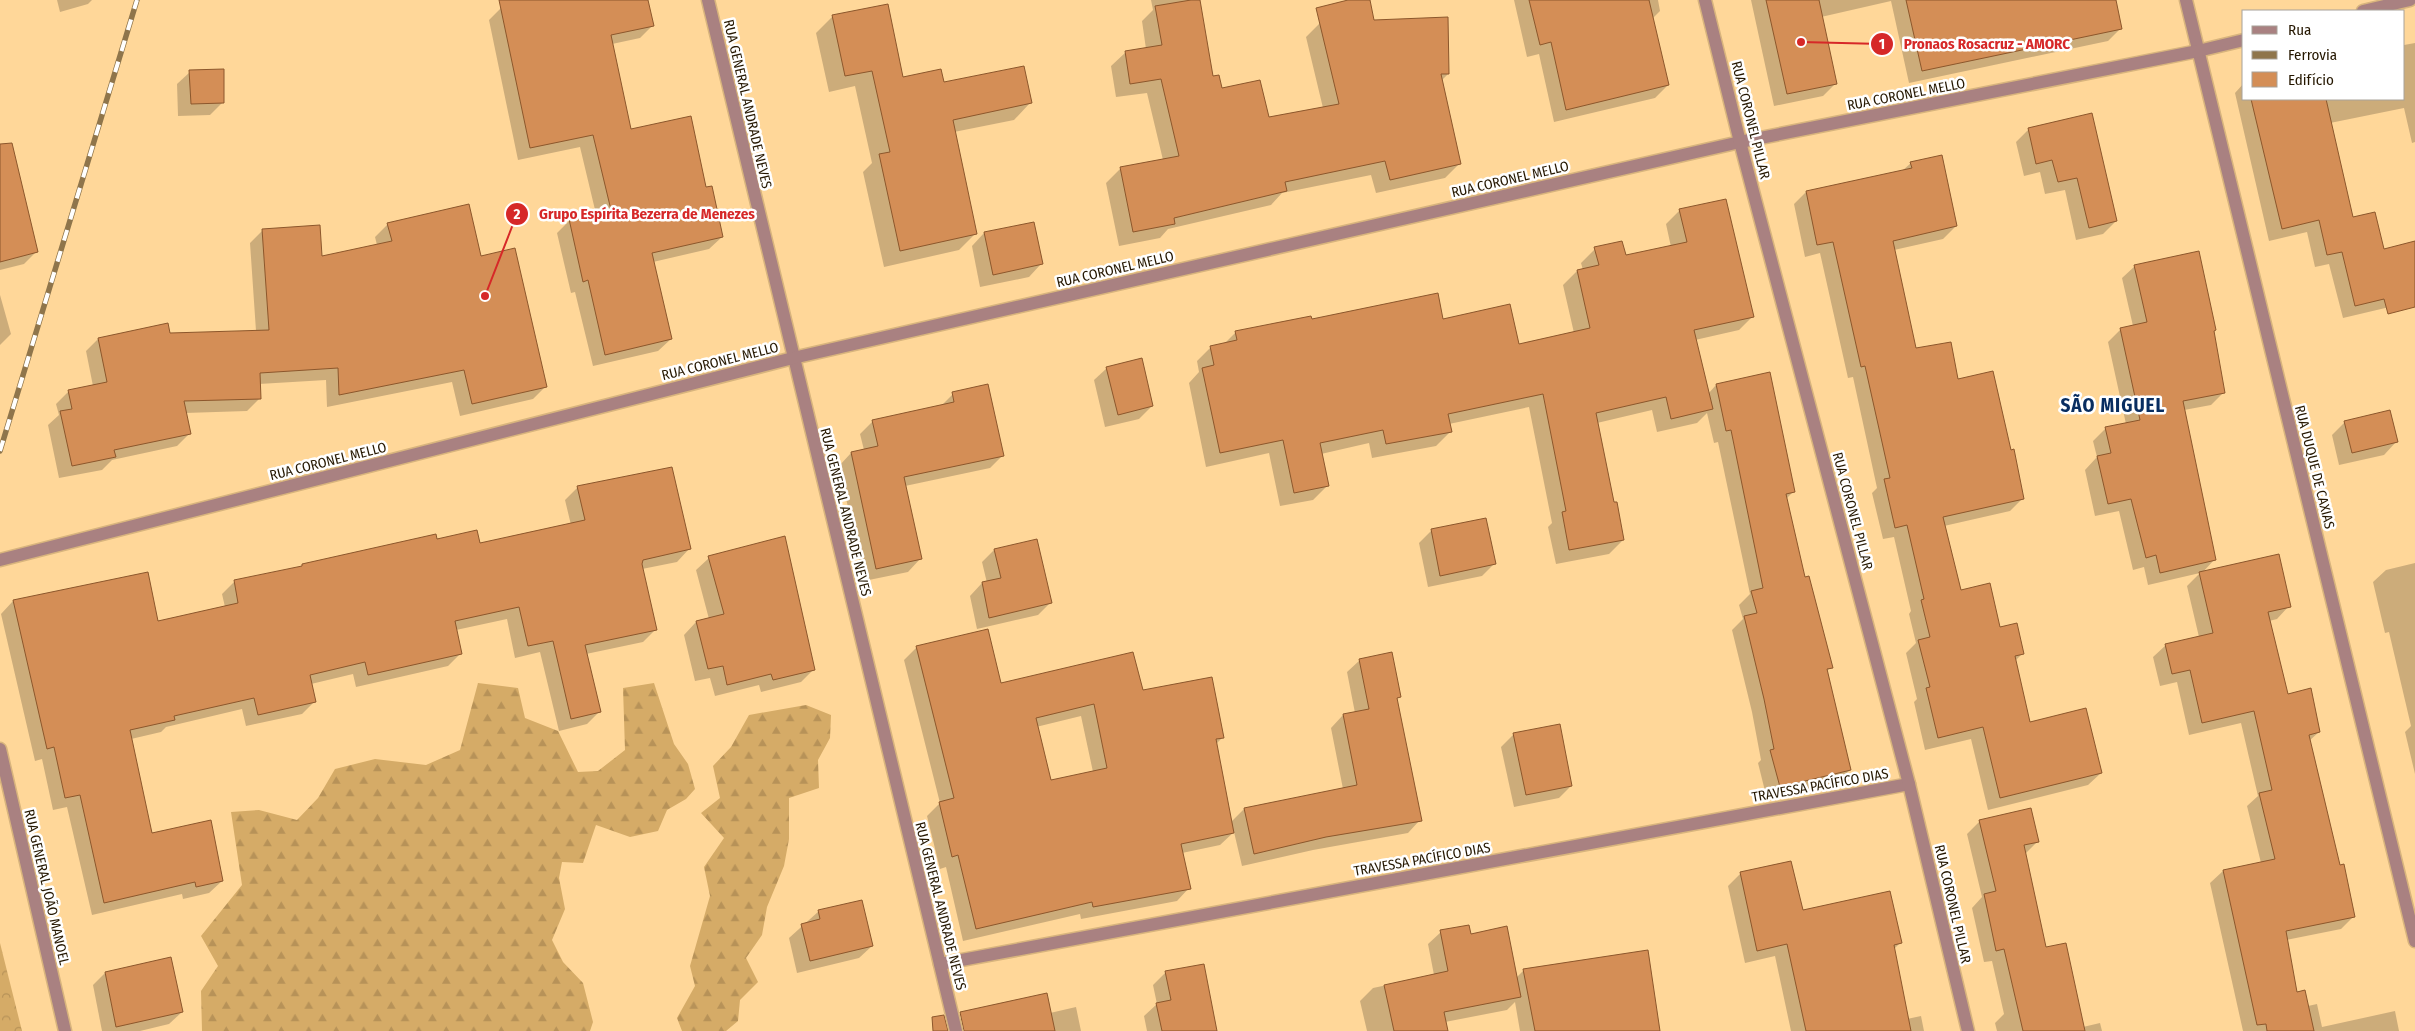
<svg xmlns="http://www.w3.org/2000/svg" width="2415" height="1031" font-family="'Fira Sans Condensed',sans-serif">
<defs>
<pattern id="forest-firs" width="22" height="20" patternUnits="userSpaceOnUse" patternTransform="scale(1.25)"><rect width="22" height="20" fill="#d5ab67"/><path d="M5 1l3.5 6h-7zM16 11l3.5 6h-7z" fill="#b79258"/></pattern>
<pattern id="park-crowns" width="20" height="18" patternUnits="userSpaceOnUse" patternTransform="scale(1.25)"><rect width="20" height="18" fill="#d5ab67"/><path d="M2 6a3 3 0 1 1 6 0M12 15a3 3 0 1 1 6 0" fill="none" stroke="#b79258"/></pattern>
</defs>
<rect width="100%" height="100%" fill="#ffd799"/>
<g fill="url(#forest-firs)">
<path d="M478,683l40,5 7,30 33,13 20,41 20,-1 27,-21 -2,-62 31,-5 20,61 14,20 7,25 -9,10 -19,11 -9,21 -28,6 -34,-12 -13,38 -21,-1 -3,16 6,31 -13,31 11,22 20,21 10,39 -3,9h-388l-1,-40 17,-25 -17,-30 41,-51 -11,-73 28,-2 38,10 21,-22 17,-29 40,-10 51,6 34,-15z"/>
<path d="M806,705l25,10 -1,23 -12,22 1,28 -30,10v41l-5,27 -17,41 -5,28 -16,23 12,24 -18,18 -2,21 -12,10h-44l-5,-13 18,-32 -5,-20 20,-70 -6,-29 20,-29 -23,-25 19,-15 -7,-32 18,-19 18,-32z"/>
</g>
<path fill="url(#park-crowns)" d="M0,943l22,88h-22z"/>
<g fill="#0003" fill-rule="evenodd">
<path d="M57,0h35l-4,4 -28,8z"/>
<path d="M612,0h35l6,25 -13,13 -28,6 18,87 92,106 -13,12 -56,13 18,77 -13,12 -65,15 -18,-74 -4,1 -14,-60 12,-12 27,-7 -16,-67 -62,13 -29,-140 12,-12z"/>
<path d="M1151,0h48l13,78 10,12 46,29 55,-11 -17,-71 14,-14 128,51 -7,7 18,83 -14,14 -69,15 -5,-18 -89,18 -11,12 -103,24 -8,9 -41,8 -13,-63 14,-14 43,-9 -16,-67 -31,4 -5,-31 15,-14 20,-3 -4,-28 11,-11z"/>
<path d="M1514,0h144l2,11 -8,8 16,66 -13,13 -101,24 -15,-68 -12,3z"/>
<path d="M1751,0h363l7,28 -13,13 -199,42 -18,-82 -70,16 15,66 -13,13 -49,10z"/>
<path d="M833,16l69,62 41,6 87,19 -16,17 -60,12 22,101 -17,17 -75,17 -21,-95 9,-9 -17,-77 -26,6 -13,-59z"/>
<path d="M2415,43v99l-3,1 -8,-35 -74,15 22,96 31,31 32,-3v51l-17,7 -55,13 -14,-54 -14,3 -8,-35 -38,9 -34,-148 9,-10v16h160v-54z"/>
<path d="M190,72l33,30 -13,13 -32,1 -1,-32z"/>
<path d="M2091,115l25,106 -13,13 -27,6 -11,-50 -20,4 -5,-22 -16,4 -8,-34 13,-13z"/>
<path d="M1911,163l45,63 -13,13 -49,11 21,100 42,31 65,118 -12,12 -66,15 17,66 62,61 -8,8 14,63 72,49 -13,12 -100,25 -17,-71 -46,11 -11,-48 3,-3 -11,-46 10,-10 -7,-29 2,-3 -17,-74 -11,2 -11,-46 5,-5 -24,-111 -5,1 -28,-125 -15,4 -11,-53 12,-12 96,-21z"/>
<path d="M0,181l37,70 -13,13 -24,6z"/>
<path d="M1680,210l73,106 -14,14 -44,10 13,54 8,-9 78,106 -8,8 18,80 27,88 -5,5 24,98 -13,12 -70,17 -9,-36 3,-3 -9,-48 -20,-82 11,-11 -4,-14 11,-11 -32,-152 -4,1 -7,-30 -10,10 -40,9 -5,-22 -55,13 16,81 10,36 -14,14 -53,10 -8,-37 4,-4 -23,-116 -80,17 1,8 -14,14 -64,12 -3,-15 -48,11 6,32 -14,14 -33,6 -11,-53 -63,14 -17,-84 10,-11 -2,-11 14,-14 13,-3 12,-12 75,-11 131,-1 76,26 56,-13 -11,-48 14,-14 6,-1 -2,-7 14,-14 30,7 46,-9 -5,-23z"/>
<path d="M388,224l92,34 66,128 -13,13 -73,17 -8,-34 -125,25 -1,-27 -67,4 1,14 -13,13 -62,2 4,21 -12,12 -65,14 -10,10 -43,8 -11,-53 11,-10 -3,-11 13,-13 24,-5 -7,-35 12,-12 158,-8 -6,-88 13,-13 58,28 56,-13 -2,-8z"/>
<path d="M984,233l57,31 -12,13 -49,10 -8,-41z"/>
<path d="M2135,266l78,66 11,60 -13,13 -27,5 30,150 -12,13 87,33 -12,13 -8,2 18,74 32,37 -10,9 30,125 15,50 -13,13 -55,11 10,54 12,12 9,-2 5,23 73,-16 4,20h-156l-33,-148 13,-12 38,-8 -14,-57 11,-10 -17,-73 -52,12 -12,-53 -17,4 -7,-29 13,-12 33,-8 -12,-51 13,-13 -52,12 -4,-18 -11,3 -14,-59 -24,5 -10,-46 12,-13 -4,-16 13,-13 20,-4 -18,-82 13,-13 12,-3 -11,-48z"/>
<path d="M0,295l11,39 -11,11z"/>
<path d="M1107,368l45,38 -13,13 -34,8 -11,-47z"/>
<path d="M953,394l50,61 -13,13 -85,18 15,73 -12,13 -44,9 -25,-115 12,-13 13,-3 -4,-16 13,-13 67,-14z"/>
<path d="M2345,422l51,20 -12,13 -45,10 -7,-30z"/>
<path d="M578,487l111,62 -12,13 -35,7 14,60 -13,13 -57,12 13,58 -12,12 -28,7 -19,-79 -25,6 -8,-39 -51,11 5,23 -13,13 -92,21 -3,-13 -42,10 3,18 -12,12 -56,12 -4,-17 -76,18 -5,5 -30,7 20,95 71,47 -13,12 -26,6 -1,-5 -90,21 -25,-108 -14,3 -11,-51 -7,2 -34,-147 12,-13 144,22 68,-16 -3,-13 13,-13 65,-13 3,-3 133,-25 43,5 92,-20 -6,-25z"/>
<path d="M1432,530l62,34 -12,12 -54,11 -9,-44z"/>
<path d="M784,538l30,131 -13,13 -40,10 -2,-7 -44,11 -5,-18 -15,3 -11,-46 12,-13 13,-3 -13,-49 13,-12z"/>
<path d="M994,550l56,53 -12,12 -61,14 -7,-33 12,-13h5l-5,-21z"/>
<path d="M2415,563v211l-10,-42 6,-6 -22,-94 -4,1 -12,-51 13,-12z"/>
<path d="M917,647l83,38 142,7 81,45 -7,7 15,78 13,-13 99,-20 -12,-61 12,-13 12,-2 -8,-41 13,-12 39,36 -3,4 24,120 -12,13 -95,17 -71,16 -8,-34 -14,13 -38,8 7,35 -12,13 -96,18 -1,-5 -117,27 -17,-74 -6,2 -13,-53 13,-13 -36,-143zM1081,716l12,56 -43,9 -14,-54z"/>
<path d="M1514,734l57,52 -12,12 -45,9 -13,-60z"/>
<path d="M1980,821l58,20 -13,13 20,95 38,78 17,-4 2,8h-105l-2,-8 9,-9 -12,-53 -8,1 -12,-54 10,-11 -15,-63z"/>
<path d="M1741,873l61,38 98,32 -7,7 14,69 14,-3 3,15h-133l-16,-75 -30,7 -17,-77z"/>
<path d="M819,911l53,35 -13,12 -62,15 -8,-35z"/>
<path d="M1441,932l29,3 46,43 8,-8 135,61h-139l-5,-29 -8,8 -62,12 2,9h-80l-7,-30 13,-13 61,-13 -6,-31z"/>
<path d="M1166,972l49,59h-68l-3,-15 13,-12 -4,-19z"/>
<path d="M105,973l77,39 -13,12 -29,7h-38l-9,-46z"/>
<path d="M1076,1007l5,24h-111l80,-18z"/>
</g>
<g fill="#d48e56" stroke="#8c572c" fill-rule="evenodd">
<path d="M499,0h149l6,26 -43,9 20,94 60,-13 15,71 6,-1 11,51 -71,16 20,86 -67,16 -17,-75 -5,2 -14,-63 42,-9 -18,-75 -63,13z"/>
<path d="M1191,0h9l13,76 6,-1 3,13 38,-8 9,37 70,-13 -23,-96 32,-8h22l4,20 74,-3 1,57h-8l20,90 -71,16 -5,-19 -100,21 2,9 -113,27 1,6 -42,8 -13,-65 59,-11 -18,-77 -31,5 -5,-33 37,-6 -7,-39z"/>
<path d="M1529,0h120l20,85 -103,25 -15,-68 -11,3z"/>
<path d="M1766,0h53l18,84 -50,10z"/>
<path d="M1906,0h210l6,29 -200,42z"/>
<path d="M888,4l15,73 38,-8 3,13 80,-16 8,37 -79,17 24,114 -77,17 -21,-97 11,-2 -18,-81 -27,5 -13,-61z"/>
<path d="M224,69v34l-33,1 -2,-34z"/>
<path d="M2251,99h75l27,118 22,-5 9,37 31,-8v66l-27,7 -4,-15 -29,7 -13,-54 -15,3 -8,-35 -37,9z"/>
<path d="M2092,113l25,108 -28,7 -12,-50 -19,4 -6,-22 -16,4 -8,-36z"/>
<path d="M12,143l26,109 -38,10v-118z"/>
<path d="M1942,155l15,71 -64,15 23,107 35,-6 7,37 35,-8 18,79 3,-1 10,50 -81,18 18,73 29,-7 10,44 17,-4 7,31 -9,2 15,66 56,-14 16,65 -102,25 -17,-71 -45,11 -12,-50 4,-1 -12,-47 12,-3 -9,-37 3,-1 -17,-74 -12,3 -11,-49 6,-1 -25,-112 -4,1 -28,-125 -16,3 -11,-54 106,-23 -2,-6z"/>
<path d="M1726,199l28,118 -60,13 19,79 -42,10 -5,-22 -70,16 18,89h3l7,38 -55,10 -7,-38 4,-1 -23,-117 -95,20 4,18 -66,12 -3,-14 -63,13 9,43 -35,7 -11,-53 -63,13 -18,-85 12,-3 -4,-19 27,-6 -2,-9 76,-15 1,3 126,-26 5,26 67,-15 9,40 71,-16 -13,-58 22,-5 -5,-18 28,-6 4,14 61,-13 -8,-33z"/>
<path d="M469,204l12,52 34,-8 32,139 -75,17 -8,-34 -125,25 -1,-27 -78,5 1,26 -77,2 7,33 -77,16 2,7 -44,9 -12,-55 12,-2 -4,-19 39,-8 -9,-44 70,-15 2,10 99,-3 -7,-101 58,-4 2,31 70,-15 -5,-18z"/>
<path d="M1034,222l9,42 -50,11 -9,-43z"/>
<path d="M2199,251l17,79 -2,1 11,62 -42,8 33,159 -56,13 -4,-18 -10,3 -15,-59 -23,5 -11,-48 14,-3 -6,-26 35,-7 -20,-92 27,-6 -13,-57z"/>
<path d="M1142,358l11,48 -35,9 -12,-48z"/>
<path d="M1770,372l25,120 -9,2 19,83 4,-1 24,92 -6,1 24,101 -71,17 -10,-37 4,-1 -10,-50 -20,-83 13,-3 -6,-22 12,-3 -32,-158 -5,1 -10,-47z"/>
<path d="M988,384l16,72 -100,21 18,82 -46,10 -25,-117 27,-6 -6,-26 82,-18 -2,-10z"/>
<path d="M2390,410l8,32 -46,11 -8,-32z"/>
<path d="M672,467l19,82 -48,11 -1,4 15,66 -72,15 16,67 -30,7 -18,-78 -25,5 -9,-39 -64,14 7,33 -94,21 -3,-13 -55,13 6,27 -58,13 -4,-17 -80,18 1,4 -45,10 22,103 59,-13 12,61 -27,6 -1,-5 -91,21 -24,-108 -15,3 -11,-51 -7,2 -34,-149 135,-28 10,49 80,-18 -4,-23 68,-14v-2l134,-30 1,5 40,-9 3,13 105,-23 -8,-34z"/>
<path d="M1486,518l10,46 -56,12 -9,-47z"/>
<path d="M785,536l30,134 -42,10 -2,-6 -44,11 -4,-19 -15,3 -12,-48 28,-7 -16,-58z"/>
<path d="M1037,539l15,64 -63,15 -7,-36 19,-4 -7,-29z"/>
<path d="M2279,554l12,53 -23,5 20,82 23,-6 9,44 -11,3 31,130 4,-1 11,53 -69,14 11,61 8,-2 9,41h-47l-1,-7 -9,1 -34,-155 52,-11 -16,-66 13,-3 -18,-79 -52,12 -12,-53 -18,4 -7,-30 48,-11 -14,-61z"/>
<path d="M988,629l13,54 132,-31 10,38 69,-13 12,61 -8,1 18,94 -53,11 10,45 -98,18 -1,-5 -116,27 -18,-74 -6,2 -13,-55 15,-4 -38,-152zM1094,704l13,64 -56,12 -15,-62z"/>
<path d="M1392,652l9,45 -4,1 25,123 -96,16 -72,17 -10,-46 113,-23 -14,-71 26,-5 -10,-50z"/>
<path d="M1560,724l12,62 -46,9 -13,-62z"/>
<path d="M2031,808l8,34 -15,3 22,102 20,-4 19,88h-62l-19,-82 -8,2 -12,-57 12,-3 -17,-71z"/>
<path d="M1791,861l12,49 87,-19 12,52 -8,2 17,86h-105l-19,-87 -30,7 -17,-79z"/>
<path d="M862,900l11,46 -63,15 -9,-37 19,-5 -2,-9z"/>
<path d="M1469,925l2,9 36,-8 14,71 -77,15 4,19h-54l-10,-46 64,-14 -8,-41z"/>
<path d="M1648,950l12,81h-125l-12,-62z"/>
<path d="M171,957l12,55 -67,15 -11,-55z"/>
<path d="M1204,964l13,67h-55l-6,-28 15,-3 -6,-29z"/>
<path d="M1047,993l8,38h-91l-4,-19z"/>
<path d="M944,1015l4,16h-15l-1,-14z"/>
</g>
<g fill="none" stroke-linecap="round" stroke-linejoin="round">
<g stroke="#d8b47d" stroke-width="15">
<g id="minor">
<path d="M708,0l248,1031"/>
<path d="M2186,0l229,941"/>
<path d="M2363,11l47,-11"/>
<path d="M0,560l793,-202 947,-216 458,-91 46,-11"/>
<path d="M940,964l969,-180"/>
</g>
</g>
<g stroke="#d8b47d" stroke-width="15">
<g id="tertiary">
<path d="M1705,0l35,142 169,642 59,247"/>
<path d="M0,749l65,282"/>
</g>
</g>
<use href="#minor" stroke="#a98181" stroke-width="12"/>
<use href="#tertiary" stroke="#a98181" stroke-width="12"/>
<g stroke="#8f754b" stroke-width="5.5">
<path id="rail" d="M0,451l137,-451"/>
</g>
<use href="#rail" stroke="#fff" stroke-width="4" stroke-dasharray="11" stroke-linecap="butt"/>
</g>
<g text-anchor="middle" stroke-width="5" stroke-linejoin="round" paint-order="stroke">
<g font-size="14" fill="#251700" stroke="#fff">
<text transform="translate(1906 94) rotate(-11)" y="5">RUA CORONEL MELLO</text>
<text transform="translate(748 104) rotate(77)" y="5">RUA GENERAL ANDRADE NEVES</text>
<text transform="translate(1751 120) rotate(76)" y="5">RUA CORONEL PILLAR</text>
<text transform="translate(1510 179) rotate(-13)" y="5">RUA CORONEL MELLO</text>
<text transform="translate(1115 269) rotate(-13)" y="5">RUA CORONEL MELLO</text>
<text transform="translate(720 361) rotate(-14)" y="5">RUA CORONEL MELLO</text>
<text transform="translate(328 461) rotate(-14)" y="5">RUA CORONEL MELLO</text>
<text transform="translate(2315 467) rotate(76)" y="5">RUA DUQUE DE CAXIAS</text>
<text transform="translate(1853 511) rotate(75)" y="5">RUA CORONEL PILLAR</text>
<text transform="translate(846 512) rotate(76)" y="5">RUA GENERAL ANDRADE NEVES</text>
<text transform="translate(1820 785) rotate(-10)" y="5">TRAVESSA PACÍFICO DIAS</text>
<text transform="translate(1422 859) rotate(-10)" y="5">TRAVESSA PACÍFICO DIAS</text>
<text transform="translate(47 887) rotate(77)" y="5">RUA GENERAL JOÃO MANOEL</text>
<text transform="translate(1953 904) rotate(77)" y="5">RUA CORONEL PILLAR</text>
<text transform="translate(941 906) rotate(76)" y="5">RUA GENERAL ANDRADE NEVES</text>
</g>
<g font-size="19" font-weight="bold" letter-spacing="1" fill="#082d60" stroke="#fff">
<text x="2113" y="412">SÃO MIGUEL</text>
</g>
</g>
<path fill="none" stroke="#d62828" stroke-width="2" d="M1801 42L1882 44M485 296L517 214"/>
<g fill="#d62828" stroke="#fff" stroke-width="2">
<circle cx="1801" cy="42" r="5"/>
<circle cx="485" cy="296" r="5"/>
<circle cx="1882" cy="44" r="12"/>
<circle cx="517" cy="214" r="12"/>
</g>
<g font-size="15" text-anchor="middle" font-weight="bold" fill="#fff">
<text x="1882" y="49">1</text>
<text x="517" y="219">2</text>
</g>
<g font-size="15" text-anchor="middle" font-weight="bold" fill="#d62828" stroke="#fff" stroke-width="5" stroke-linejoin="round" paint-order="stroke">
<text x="1987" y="49">Pronaos Rosacruz - AMORC</text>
<text x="647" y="219">Grupo Espírita Bezerra de Menezes</text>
</g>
<rect x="2242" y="10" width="162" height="90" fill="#ffffff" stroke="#a8a299"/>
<rect x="2252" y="26" width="25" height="8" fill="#a98181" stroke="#a8a299"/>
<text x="2288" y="35" font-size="15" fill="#251700">Rua</text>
<rect x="2252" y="51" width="25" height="8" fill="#8f754b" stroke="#a8a299"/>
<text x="2288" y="60" font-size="15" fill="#251700">Ferrovia</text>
<rect x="2252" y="72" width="25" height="15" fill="#d48e56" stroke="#a8a299"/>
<text x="2288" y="85" font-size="15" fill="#251700">Edifício</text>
</svg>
